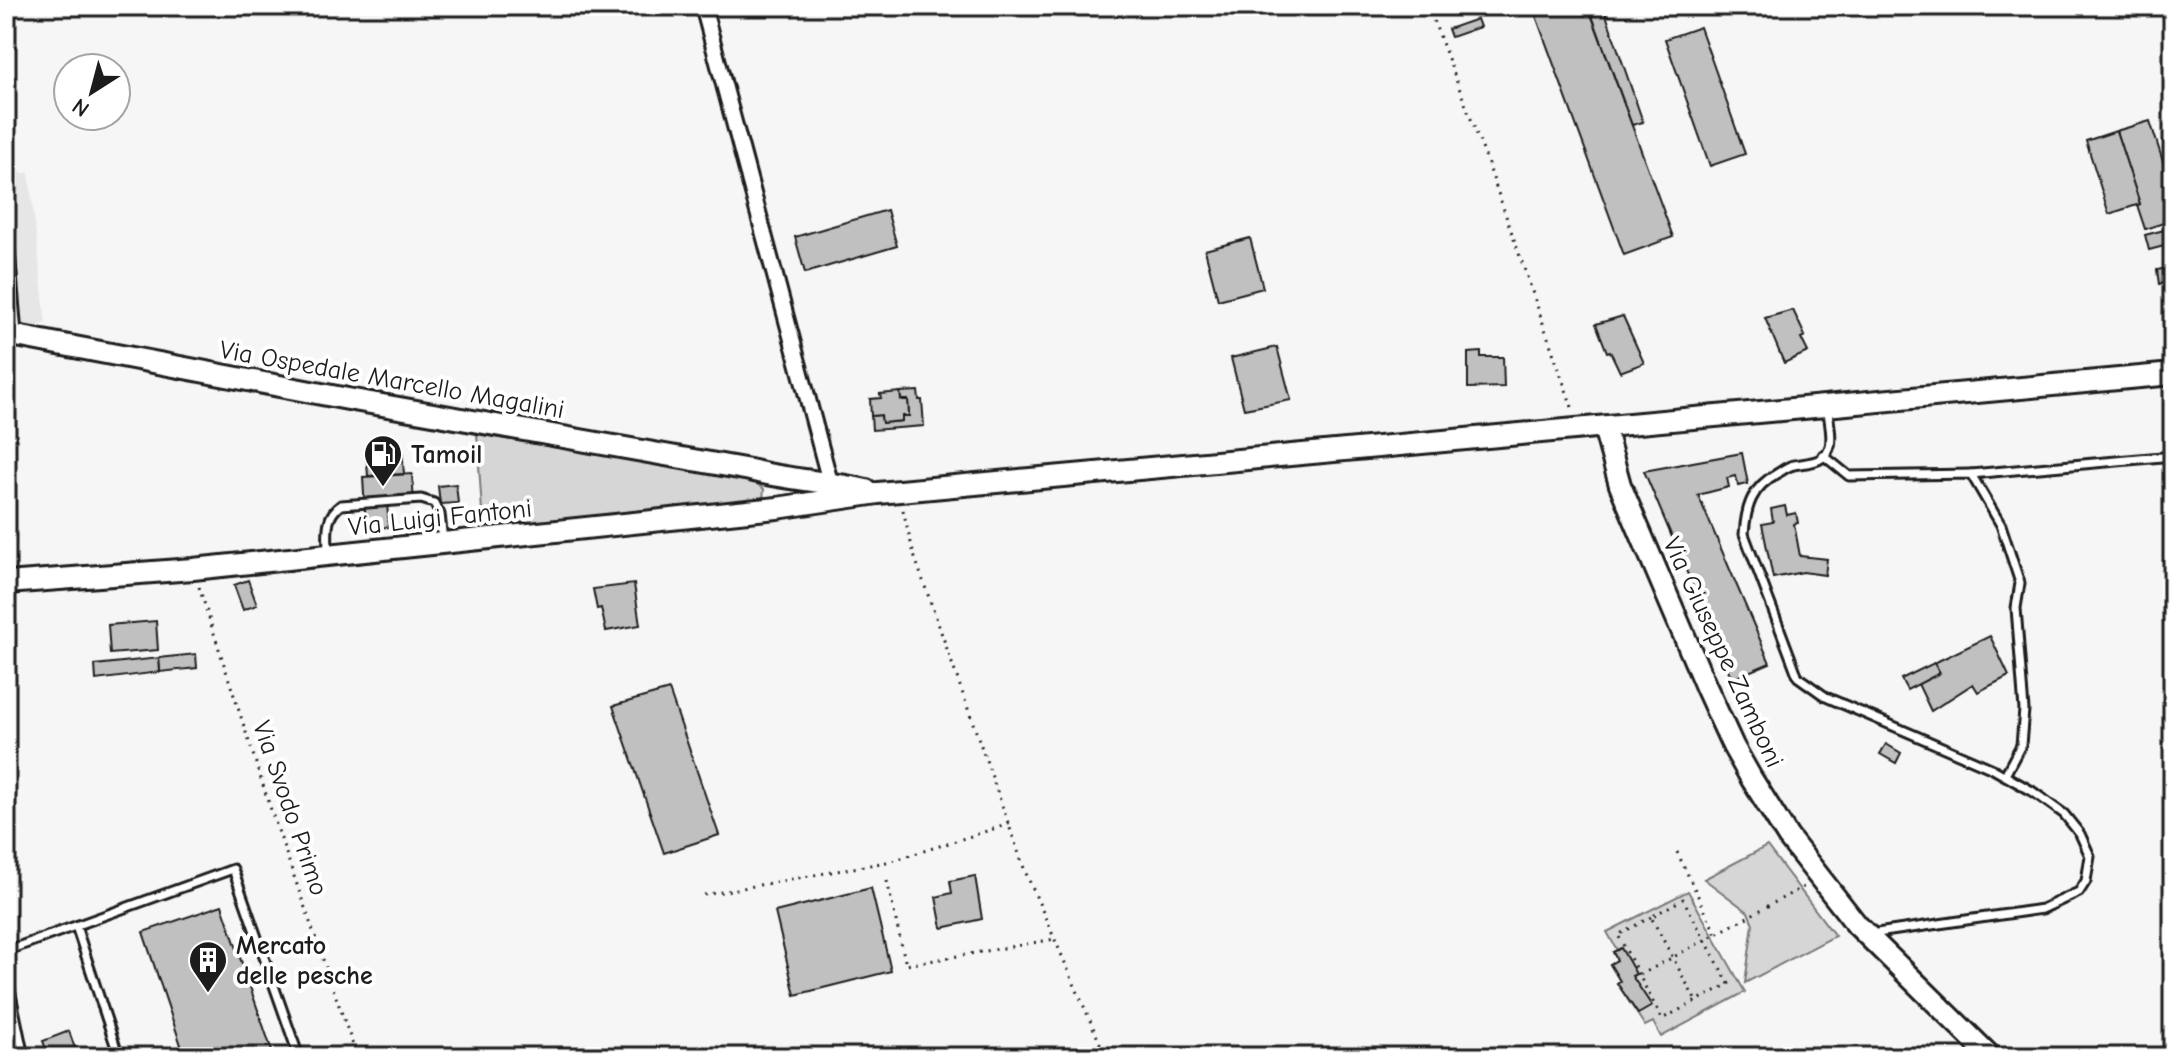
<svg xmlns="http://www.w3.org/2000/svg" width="2179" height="1063" font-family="'Comic Neue',sans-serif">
<rect width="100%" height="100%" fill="#f6f6f6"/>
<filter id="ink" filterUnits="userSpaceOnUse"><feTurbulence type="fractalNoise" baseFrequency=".0125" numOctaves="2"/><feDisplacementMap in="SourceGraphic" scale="16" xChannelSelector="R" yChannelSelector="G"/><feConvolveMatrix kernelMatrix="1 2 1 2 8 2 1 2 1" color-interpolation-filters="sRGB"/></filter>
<g filter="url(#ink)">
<path fill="#e6e6e6" d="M6,127l15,46h8l17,150 -15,6 -25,-5z"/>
<g fill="#d6d6d6" stroke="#797979" stroke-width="2">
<path d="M477,434l276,47 11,8 -1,10 -280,28z"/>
<path d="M1767,846l68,90 -90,47 8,-59 -5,-12 -44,-33z"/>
<path d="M1688,891l57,101 -84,45 -8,-15 -8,4 -28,-43 3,-2 -10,-17 7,-4 -4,-8 4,-2 -10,-18z"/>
</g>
<g fill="#c0c0c0" stroke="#1c1c1c" stroke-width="2">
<path d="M1565,6h23l85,231 -49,18 -88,-239z"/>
<path d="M1603,6l40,116 -11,3 -42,-115z"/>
<path d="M1477,19l3,8 -29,10 -3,-8z"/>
<path d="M1700,27l45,127 -35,12 -45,-127z"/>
<path d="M2150,121l23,72v27l-28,9 -8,-24 3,-1 -24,-73z"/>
<path d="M2116,131l24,73 -31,10 -23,-73z"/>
<path d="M887,210l10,36 -92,27 -10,-36z"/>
<path d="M2164,230l4,15 -19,5 -4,-15z"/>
<path d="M1250,238l13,50 -45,12 -13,-50z"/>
<path d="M2173,267v14l-14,3 -2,-14z"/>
<path d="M1793,310l12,26 -4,2 7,14 -24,11 -19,-45z"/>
<path d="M1623,316l21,47 -24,9 -10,-21 -3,1 -11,-28z"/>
<path d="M1277,347l14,53 -47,9 -13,-51z"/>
<path d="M1481,352v5h22l1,30 -36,1v-35z"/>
<path d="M918,391l1,9h3l2,26 -52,4 -1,-14 10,-1 1,8 20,-2v-5h7l-1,-16h-7l-1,-8z"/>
<path d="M900,392l1,8h7l1,16h-7v5l-20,2 -1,-8 -10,1 -1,-17 11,-1 -1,-4z"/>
<path d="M402,448l2,26 -36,2 -2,-26z"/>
<path d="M1742,453l6,31 -10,2 -2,-10 -9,2 2,9 -31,8 72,168 -38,16 -88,-208z"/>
<path d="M412,474l2,28 -27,2 2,23 -23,1 -3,-51z"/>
<path d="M456,484l2,19 -18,1 -2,-18z"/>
<path d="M1785,506l2,9 9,-2 2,10 -4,1 6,32 27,3 -2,16 -22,-3 -30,6 -11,-54 11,-2 -2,-13z"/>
<path d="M248,580l9,25 -14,5 -9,-25z"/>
<path d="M634,584l6,41 -34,6 -5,-23 -4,1 -4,-20z"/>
<path d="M156,621l2,29 -48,4 -2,-29z"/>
<path d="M1990,636l19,40 -31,16 -5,-8 -42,27 -13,-27 22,-11 -6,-10z"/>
<path d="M196,654l1,14 -37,4 -1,-14z"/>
<path d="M159,658l1,14 -64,8 -1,-15z"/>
<path d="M1934,663l6,10 -33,17 -6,-11z"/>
<path d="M669,690l50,145 -55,18 -51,-147z"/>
<path d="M1886,744l15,9 -5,10 -16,-9z"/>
<path d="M975,876l7,43 -40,9 -6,-31 16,-4 -2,-12z"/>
<path d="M871,888l20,83 -96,24 -20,-83z"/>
<path d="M222,905l52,152h-89l-42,-125z"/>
<path d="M1621,948l15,26 -4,2 20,30 -14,8 -21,-31 3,-2 -10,-17 7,-4 -4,-8z"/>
<path d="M69,1031l9,26h-29l-6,-16z"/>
</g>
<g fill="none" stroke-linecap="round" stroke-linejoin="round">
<g stroke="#1c1c1c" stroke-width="13">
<g id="lane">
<path d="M6,203l11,131"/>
<path d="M1828,408c0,11 5,28 2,38 -5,18 -22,16 -36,19 -6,1 -11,5 -16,8 -26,14 -32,33 -34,61l54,143 28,20 167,72 39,22 32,23 16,20 10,22 -4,25 -7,11 -37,17 -172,25"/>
<path d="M1823,455l26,21 122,-2 30,51 19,58 -4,25 8,102 -3,35 -16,30"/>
<path d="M1971,474l202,-18"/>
<path d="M328,553c0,-19 -4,-36 13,-48l80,-6 13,4 6,11 3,27"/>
<path d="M76,926l43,131"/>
<path d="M6,951l227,-82 66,188"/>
<path d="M6,970l18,87"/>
</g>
</g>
<g stroke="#1c1c1c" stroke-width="20">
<path id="street" d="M703,6l127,476"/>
</g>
<g stroke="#1c1c1c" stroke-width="26">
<g id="secondary">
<path d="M6,334l342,65 402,71c38,10 77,11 116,20"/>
<path d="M1604,427l16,58 86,202 27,59 18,32 37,59 69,88 134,132"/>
<path d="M6,583l187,-14 584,-61 101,-15 1295,-119"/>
</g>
</g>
<g stroke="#1c1c1c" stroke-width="3" stroke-dasharray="2 6" stroke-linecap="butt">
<path d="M1428,6l59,155 86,249"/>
<path d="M903,510l11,45 111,316 81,186"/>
<path d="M199,587l74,229 84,241"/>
<path d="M1677,852l39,82"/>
<path d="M887,881l19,84 149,-26"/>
<path d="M704,895l188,-34 117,-37"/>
<path d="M1651,917l-33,18 44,84 67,-35 -46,-85 -32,18 45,84"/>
<path d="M1640,975l165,-89"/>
</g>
<use href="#lane" stroke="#fff" stroke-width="7"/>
<use href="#street" stroke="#fff" stroke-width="14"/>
<use href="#secondary" stroke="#fff" stroke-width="20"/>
</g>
</g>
<defs>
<g id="fuel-pin" transform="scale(2)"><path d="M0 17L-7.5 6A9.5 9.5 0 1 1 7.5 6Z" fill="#1c1c1c" stroke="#fff"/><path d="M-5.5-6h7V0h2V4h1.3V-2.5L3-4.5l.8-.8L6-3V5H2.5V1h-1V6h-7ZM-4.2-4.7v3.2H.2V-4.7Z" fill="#fff"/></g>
<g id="building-pin" transform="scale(2)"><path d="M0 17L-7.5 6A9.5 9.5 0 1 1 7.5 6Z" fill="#1c1c1c" stroke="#fff"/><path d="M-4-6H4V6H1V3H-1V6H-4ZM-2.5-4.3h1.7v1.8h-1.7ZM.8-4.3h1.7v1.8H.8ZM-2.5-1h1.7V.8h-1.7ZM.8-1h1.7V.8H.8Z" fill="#fff"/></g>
</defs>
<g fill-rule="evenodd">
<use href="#fuel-pin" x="383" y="454"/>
<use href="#building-pin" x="208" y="960"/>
</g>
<g text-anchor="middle" stroke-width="8" stroke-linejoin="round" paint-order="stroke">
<g font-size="26" fill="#1c1c1c" stroke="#fff">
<text transform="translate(392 379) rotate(10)" y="9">Via Ospedale Marcello Magalini</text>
<text transform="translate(440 517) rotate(-6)" y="9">Via Luigi Fantoni</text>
<text transform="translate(1724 652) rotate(65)" y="9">Via Giuseppe Zamboni</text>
<text transform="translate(291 808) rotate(71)" y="9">Via Svodo Primo</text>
</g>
<g font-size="26" font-weight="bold" fill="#1c1c1c" stroke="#fff" text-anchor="start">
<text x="411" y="463">Tamoil</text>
<text x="236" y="954">Mercato<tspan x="236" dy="30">delle pesche</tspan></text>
</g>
</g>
<rect width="2179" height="1063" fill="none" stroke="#fff" stroke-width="32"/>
<rect x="16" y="16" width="2147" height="1031" fill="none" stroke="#1c1c1c" stroke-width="3" filter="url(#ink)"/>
<g transform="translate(92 92) rotate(216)"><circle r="38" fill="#ffffff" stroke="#a4a4a4" stroke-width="2"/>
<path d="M0-6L14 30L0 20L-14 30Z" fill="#1c1c1c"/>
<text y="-12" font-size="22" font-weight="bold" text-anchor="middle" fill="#1c1c1c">N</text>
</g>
</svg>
